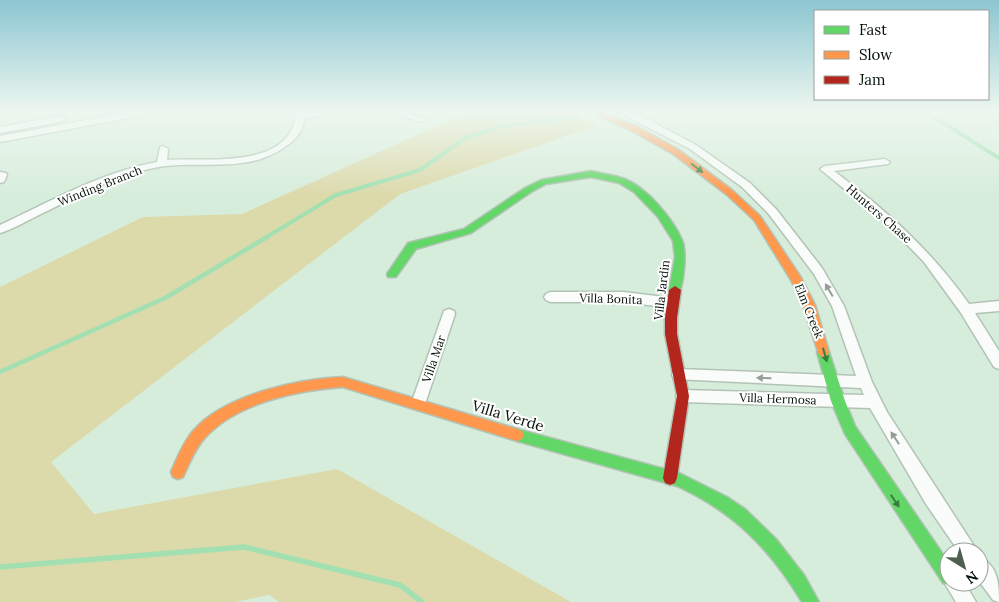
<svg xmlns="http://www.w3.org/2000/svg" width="999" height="602" font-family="Lora,serif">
<rect width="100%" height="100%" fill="#d7eddb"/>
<path fill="#dcd9ab" d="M468,112h91l41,12 -200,70 -349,268 43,52 243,-45 234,133h-292l-10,-7 -34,7h-235v-315l143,-70 99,-3z"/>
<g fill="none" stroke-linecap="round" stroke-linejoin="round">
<g stroke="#a2e0b1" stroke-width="4">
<path d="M926,112l73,46"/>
<path d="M265,238l71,-43 84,-25 45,-32 36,-12 77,-9"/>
</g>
<path stroke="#a2e0b1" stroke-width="4.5" d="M0,372l165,-74 102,-61"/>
<path stroke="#a2e0b1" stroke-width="5.5" d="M0,567l244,-20 156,38 22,17"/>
<g stroke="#b2c3b5" stroke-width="3">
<g id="street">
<path d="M130,112h18l-4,3 -144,27v-6z"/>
<path d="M296,112h8v2l28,-2 -4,3 -24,4c0,10 -7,19 -15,25 -39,30 -80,17 -124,22 -43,6 -85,29 -124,48 -13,6 -27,15 -41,19v-8c51,-24 102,-53 157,-63l3,-15 3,-1 5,3 -1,11c39,-3 125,11 129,-48z"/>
<path d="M387,112h16l23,7 -4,3z"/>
<path d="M618,112h12l19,8 47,25 54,38 26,26 46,59 22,38 28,76 15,30 91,140h-19l-33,-48 -56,-96 -187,-6 -5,-2 -2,-4 2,-4 5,-2 181,5 -3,-7 -187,-9 -2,-4 2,-4 5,-2 177,7 -24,-70 -18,-32 -46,-61 -26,-26 -52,-38z"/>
<path d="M61,116l3,1v4l-64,12v-6z"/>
<path d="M885,159l5,3 -2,2 -54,7c53,40 96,78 135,133l30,-3v10l-24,2 24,38v18l-5,-2 -33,-54 -37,-51 -38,-39 -66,-54 5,-3z"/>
<path d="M0,172l6,1 1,2 -3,7 -4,1z"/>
<path d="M550,292h74l48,6 4,2 2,3 -2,3 -4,2 -48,-6h-74l-4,-2 -2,-3 2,-3z"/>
<path d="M449,309l5,2 1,3 -30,90 -2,4 -5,2 -5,-2 -2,-4 32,-90 1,-3z"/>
<path d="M979,557c19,8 20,27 20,45l-6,-2 -14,-19z"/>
<path d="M949,575v7h15l12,20h-20l-12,-20z"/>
</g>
</g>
<g stroke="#b2c3b5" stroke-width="3">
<g id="fast">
<path d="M591,171c11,3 24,4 34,8 22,9 48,40 57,61 5,11 2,42 -3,53h-8l-2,-3 6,-33 -2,-16 -15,-24 -24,-25 -15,-9 -28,-6 -45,7 -15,8 -60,41 -55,16 -20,28h-8l-1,-3 21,-31 56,-14 61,-41 16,-8z"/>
<path d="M823,347l4,2 2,3 16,49 10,25 94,137v19l6,1 -6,2 -6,-2 -98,-149 -14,-33 -14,-49 2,-3z"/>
<path d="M517,429l162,44 48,24 18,12 31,30 28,36 15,27h-17c-33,-54 -67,-89 -125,-116l-160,-45 -5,-2 -2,-4 2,-4z"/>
</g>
</g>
<g stroke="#b2c3b5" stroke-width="3">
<g id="slow">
<path d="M589,112h11l38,15 41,23 53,40 28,26 40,60 15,29 14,47 -2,3 -4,2 -4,-2 -16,-50 -12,-25 -37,-60 -28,-26 -53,-40 -41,-23z"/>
<path d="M343,377l174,52 5,2 2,4 -2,4 -5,2 -174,-54c-45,3 -109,16 -140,53 -9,11 -14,24 -20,37l-5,2 -5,-2 -2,-5c6,-14 12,-29 22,-41 31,-36 104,-52 150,-54z"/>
</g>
</g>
<g stroke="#b2c3b5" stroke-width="3">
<path id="jam" d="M675,286l6,4 -4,28v16l12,62 -12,82 -2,5 -5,2 -5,-2 -2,-5 14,-82 -12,-62v-16l4,-28z"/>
</g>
<use href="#street" fill="#f9fcfa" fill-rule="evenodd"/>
<use href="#fast" fill="#63d668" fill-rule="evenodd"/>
<use href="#slow" fill="#ff974d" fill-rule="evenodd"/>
<use href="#jam" fill="#b3261e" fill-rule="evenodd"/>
</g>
<defs><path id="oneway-solid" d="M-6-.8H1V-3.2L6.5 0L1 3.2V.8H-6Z" transform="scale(1.25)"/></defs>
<g fill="#387d3c">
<use href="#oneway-solid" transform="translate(697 168) rotate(37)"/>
<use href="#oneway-solid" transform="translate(825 355) rotate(74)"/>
<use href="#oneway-solid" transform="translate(895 501) rotate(56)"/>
</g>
<g fill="#979e99">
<use href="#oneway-solid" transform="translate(829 290) rotate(-120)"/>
<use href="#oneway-solid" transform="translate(764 378) rotate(-178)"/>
<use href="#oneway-solid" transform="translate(895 438) rotate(-123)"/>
</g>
<linearGradient id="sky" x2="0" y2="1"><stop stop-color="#8cc6d2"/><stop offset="0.57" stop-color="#edf7ef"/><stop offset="1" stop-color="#edf7ef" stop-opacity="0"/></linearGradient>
<rect width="999" height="196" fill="url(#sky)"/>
<g text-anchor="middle" stroke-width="4" stroke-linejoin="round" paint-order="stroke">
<g font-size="12" fill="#041107" stroke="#fff">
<text transform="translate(100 186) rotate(-22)" y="4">Winding Branch</text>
<text transform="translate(879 214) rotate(41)" y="4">Hunters Chase</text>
<text transform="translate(662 290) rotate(-83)" y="4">Villa Jardin</text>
<text transform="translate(611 299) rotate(2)" y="4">Villa Bonita</text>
<text transform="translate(809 311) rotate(68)" y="4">Elm Creek</text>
<text transform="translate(434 359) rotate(-71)" y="4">Villa Mar</text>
<text transform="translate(778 399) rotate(2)" y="4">Villa Hermosa</text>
</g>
<g font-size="15" fill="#041107" stroke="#fff">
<text transform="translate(508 416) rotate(17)" y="5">Villa Verde</text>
</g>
</g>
<rect x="814" y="10" width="175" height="90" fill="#ffffff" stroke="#9ba09c"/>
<rect x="824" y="26" width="25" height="8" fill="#63d668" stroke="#9ba09c"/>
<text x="859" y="35" font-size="15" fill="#041107">Fast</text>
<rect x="824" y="51" width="25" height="8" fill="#ff974d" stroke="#9ba09c"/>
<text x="859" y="60" font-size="15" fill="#041107">Slow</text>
<rect x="824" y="76" width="25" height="8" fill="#b3261e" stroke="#9ba09c"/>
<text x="859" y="85" font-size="15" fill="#041107">Jam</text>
<g transform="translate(964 567) rotate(143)"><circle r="24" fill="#ffffff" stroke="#9ba09c"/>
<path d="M0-4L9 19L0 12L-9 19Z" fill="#4e5e51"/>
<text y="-8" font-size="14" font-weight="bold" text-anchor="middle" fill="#041107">N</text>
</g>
</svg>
